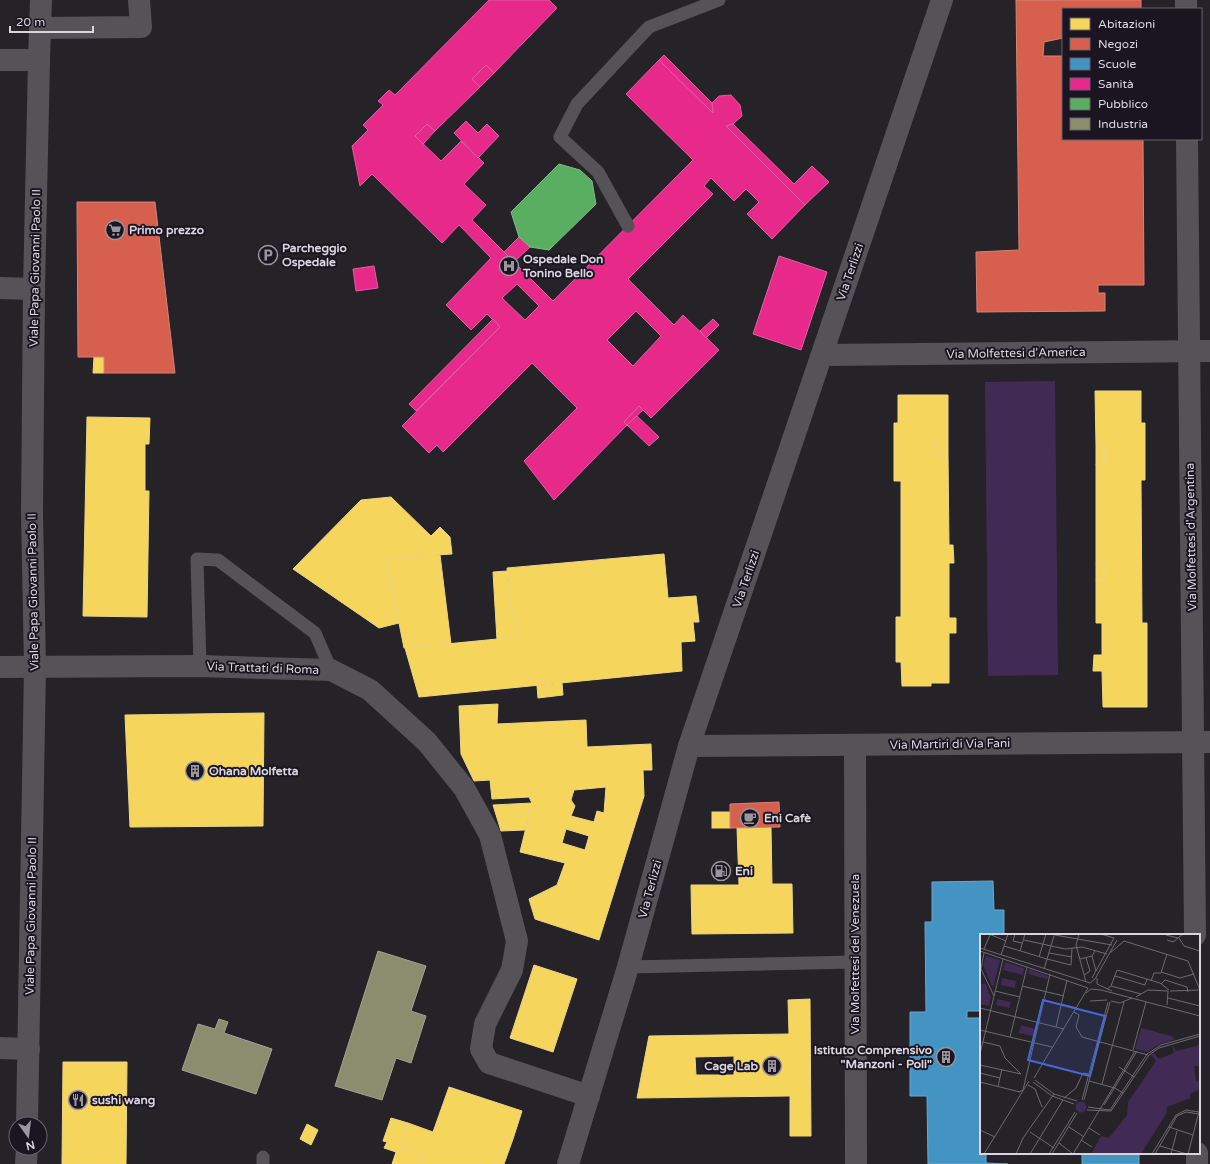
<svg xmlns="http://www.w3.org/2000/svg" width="1210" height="1164" font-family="'Varela Round',sans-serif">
<rect width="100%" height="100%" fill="#252228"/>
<path fill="#412b55" d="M1055,381l3,294 -70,1 -3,-294z"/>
<g fill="#f6d55c" stroke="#edd583" fill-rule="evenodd">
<path d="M94,357h10v16h-11z"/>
<path d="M1095,391h46v32h4v57h-4l1,143h5v84h-44l-1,-36h-9l1,-16h8v-32h-6v-43h8v-15h-8v-101h8v-19h-8z"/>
<path d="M898,395h50v42l-12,1v16h12l1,91h4l1,18h-5v55h7v15h-7v50h-18v3h-29l-1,-24h-5v-45h5v-136h-7v-58h4z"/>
<path d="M87,417l63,1 -1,26h-4v47h4l-2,126 -64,-1z"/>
<path d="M948,437v17h-12v-16z"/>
<rect x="1096" y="445" width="8" height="19"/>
<path d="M391,497l40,39 9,-9 10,10 2,17 -66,4 13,65 -20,5 -86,-59 68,-69z"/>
<path d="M664,554l4,44 28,-2 3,26h-6l2,19 -14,1 1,29 -263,26 -14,-49 113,-11 -3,-27 -4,1 -4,-43z"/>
<path d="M440,555l11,89 -47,4 -18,-90z"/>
<rect x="1096" y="565" width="8" height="15"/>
<path d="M507,571l4,40 4,-1 3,27 -21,3 -4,-68z"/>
<path d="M562,683l1,12 -25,3 -1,-12z"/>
<path d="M498,704l-1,20 89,-4 1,27 64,-3 1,26h-9l1,26 -45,144 -64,-21 -6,-20 28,-14 8,-22 -45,-11 12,-49 -3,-6 -37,2 -2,-19 -16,1 -13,-27 -2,-48zM606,787l-2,26 -7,-2 -3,11 -23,-6 4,-10 -4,-6 3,-10zM566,829l23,7 -4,14 -23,-7z"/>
<path d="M264,713l-1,113 -133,1 -5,-112z"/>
<path d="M532,803l-7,27 -24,1 -8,-26z"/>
<rect x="712" y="812" width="18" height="16"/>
<path d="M771,827l1,57h20l1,49 -101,1 -1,-49h48l-2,-57z"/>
<path d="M534,965l43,14 -24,73 -43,-14z"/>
<path d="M810,999l1,137h-21v-40l-153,2 12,-62 140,-2 -1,-34zM734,1056v19h-38l-1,-18z"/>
<path d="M63,1062h64l-1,102h-64z"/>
<path d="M449,1087l73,24 -9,28 -9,-3 -10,28h-73l4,-10 -25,-8 8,-23 25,9z"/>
<path d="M391,1118l17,5 -8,23 25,8 -4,10h-29l4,-12 -12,-4 3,-6 -4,-1z"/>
<path d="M307,1124l11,6 -7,15 -11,-6z"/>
<path d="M504,1136l9,3 -9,25h-10z"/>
</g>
<g fill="#d6604d" stroke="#d78378">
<path d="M1016,0h125v9h-78v29l-19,4 -1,14h20v83h80l1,146h-46v8h7v18l-128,1 -1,-60 43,-2z"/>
<path d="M77,202h78l20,171h-71v-16h-26z"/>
<path d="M779,802l1,25 -50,1v-24z"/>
</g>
<g fill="#4393c3" stroke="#70a7cb">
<path d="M993,881l1,29h10v25h-23v76h-14v7h14v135h5v10l22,1h-80l-1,-68h-17v-84h16l-1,-90h7v-40z"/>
<rect x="1082" y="1153" width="57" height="11"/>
</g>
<g fill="#e7298a" stroke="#e35da3" fill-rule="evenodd">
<path d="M489,0h60l8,8 -63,65 -8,-8 -14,14 8,8 -45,44 -8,-7 -12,12 26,25 20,-20 23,22 -20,21 22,21 -14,15 81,81 140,-141 -67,-66 33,-34 54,53 -1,-10 7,-7 12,-1 9,10 2,11 -9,8 -7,2 79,79 -33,34 -25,-25 12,-12 -13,-13 -12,12 -23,-23 -7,8 9,8 -85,85 46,46 9,-10 36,35 -68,68 -12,-12 -15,16 3,3 -73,75 -30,-39 53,-53 -45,-45 -89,89 -6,-7 -8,8 -27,-27 98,-99 -13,-13 -16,16 -25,-25 45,-47 -32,-33 -17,18 -70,-69 -12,12 -8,-40 16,-16 -5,-5 20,-20 -5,-4 11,-11 6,5zM517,284l22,22 -14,14 -23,-22zM636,311l25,25 -28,30 -26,-26z"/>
<path d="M664,55l48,48 1,10 -54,-53z"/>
<path d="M486,65l8,8 -14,14 -8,-8z"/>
<path d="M466,121l12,12 9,-9 12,12 -21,22 -24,-25z"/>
<path d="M427,124l8,7 -12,13 -8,-8z"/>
<path d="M733,124l61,60 18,-18 17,16 -24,23 -79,-79z"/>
<path d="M519,237l11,10 -16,15 -10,-10z"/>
<path d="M779,256l48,16 -26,78 -48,-16z"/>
<path d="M374,266l4,22 -22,3 -3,-22z"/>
<path d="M493,319l7,8 -84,84 -7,-7z"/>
<path d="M713,319l6,6 -13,13 -6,-7z"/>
<path d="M639,406l4,4 -16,15 -3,-3z"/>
<path d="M637,416l22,21 -10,9 -22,-21z"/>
</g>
<path fill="#5aae61" stroke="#80ba86" d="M559,164l21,6 12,11 4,23 -47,46 -19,-3 -11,-10 -8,-25z"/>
<g fill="#8c8c6e" stroke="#a3a290">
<path d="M378,951l48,15 -15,45 15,5 -15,47 -15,-5 -14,42 -47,-14z"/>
<path d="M219,1019l9,3 -4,11 48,16 -16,45 -74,-24 16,-46 17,5z"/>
</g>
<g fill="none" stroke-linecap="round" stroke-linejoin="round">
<g stroke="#555258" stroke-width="13">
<path d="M628,226l-30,-54 -38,-35 17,-33 72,-77 70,-27"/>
<path d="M200,666l-3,-107 21,1 97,73 16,37"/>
<path d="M628,967l227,-5"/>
<path d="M263,1164v-7"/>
</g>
<g stroke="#555258" stroke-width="22">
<path d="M1186,0v9"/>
<path d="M41,28l100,-1 -2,-27"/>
<path d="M0,60h39"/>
<path d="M1187,139l8,796"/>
<path d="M0,288l34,1"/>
<path d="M823,355l387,-4"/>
<path d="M0,667l200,-1 131,4 39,20 57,52 37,46 26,47 27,106 -5,29 -27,54 -4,25 8,14 100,33"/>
<path d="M855,745l1,419"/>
<path d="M689,746l521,-4"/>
<path d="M0,1048l29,1"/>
<path d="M27,1124l8,-457 -3,-155 2,-223 5,-229 2,-60"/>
<path d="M1197,1153v11"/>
<path d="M26,1164l1,-16"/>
</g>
<path stroke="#555258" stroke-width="22" d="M568,1164l60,-197 61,-221 253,-746"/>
</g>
<defs>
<g id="supermarket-ring" transform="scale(1)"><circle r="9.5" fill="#1b1522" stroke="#9a969e" stroke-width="1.5"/><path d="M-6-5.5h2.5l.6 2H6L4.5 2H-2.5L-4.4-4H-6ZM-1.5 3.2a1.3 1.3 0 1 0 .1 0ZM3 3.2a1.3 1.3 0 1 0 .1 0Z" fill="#9a969e"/></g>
<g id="parking-ring" transform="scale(1)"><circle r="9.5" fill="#1b1522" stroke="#9a969e" stroke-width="1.5"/><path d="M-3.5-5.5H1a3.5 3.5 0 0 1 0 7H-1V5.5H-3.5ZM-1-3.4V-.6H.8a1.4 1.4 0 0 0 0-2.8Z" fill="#9a969e"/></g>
<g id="hospital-ring" transform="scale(1)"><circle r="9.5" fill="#1b1522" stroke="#9a969e" stroke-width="1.5"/><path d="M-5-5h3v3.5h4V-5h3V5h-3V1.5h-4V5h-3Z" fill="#9a969e"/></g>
<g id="building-ring" transform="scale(1)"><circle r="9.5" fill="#1b1522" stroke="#9a969e" stroke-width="1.5"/><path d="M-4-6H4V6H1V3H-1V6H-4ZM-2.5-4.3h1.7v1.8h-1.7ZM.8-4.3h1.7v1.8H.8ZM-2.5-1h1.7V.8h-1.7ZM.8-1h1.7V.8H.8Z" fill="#9a969e"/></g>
<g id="cafe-ring" transform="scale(1)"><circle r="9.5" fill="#1b1522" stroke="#9a969e" stroke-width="1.5"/><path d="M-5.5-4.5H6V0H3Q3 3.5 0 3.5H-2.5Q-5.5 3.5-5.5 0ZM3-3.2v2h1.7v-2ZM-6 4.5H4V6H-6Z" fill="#9a969e"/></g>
<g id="fuel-ring" transform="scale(1)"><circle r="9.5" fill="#1b1522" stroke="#9a969e" stroke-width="1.5"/><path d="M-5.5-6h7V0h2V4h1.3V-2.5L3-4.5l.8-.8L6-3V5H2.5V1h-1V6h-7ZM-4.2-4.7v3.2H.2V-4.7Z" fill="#9a969e"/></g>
<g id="restaurant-ring" transform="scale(1)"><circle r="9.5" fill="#1b1522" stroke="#9a969e" stroke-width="1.5"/><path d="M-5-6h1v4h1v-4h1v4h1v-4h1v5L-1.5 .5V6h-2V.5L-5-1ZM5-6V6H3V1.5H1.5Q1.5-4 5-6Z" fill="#9a969e"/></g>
</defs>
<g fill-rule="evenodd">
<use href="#supermarket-ring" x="115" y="230"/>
<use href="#parking-ring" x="268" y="255"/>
<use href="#hospital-ring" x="509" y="266"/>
<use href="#building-ring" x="195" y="771"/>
<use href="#cafe-ring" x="750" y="818"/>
<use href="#fuel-ring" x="721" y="871"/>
<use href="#building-ring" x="946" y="1057"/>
<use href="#building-ring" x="772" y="1066"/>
<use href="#restaurant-ring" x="78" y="1100"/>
</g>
<g text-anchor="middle" stroke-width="4" stroke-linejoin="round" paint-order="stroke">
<g font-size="12" font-weight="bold" fill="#d9d5de" stroke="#1b1522" text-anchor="start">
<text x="129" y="234">Primo prezzo</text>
<text x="282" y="252">Parcheggio<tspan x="282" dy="14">Ospedale</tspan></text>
<text x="523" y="263">Ospedale Don<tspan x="523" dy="14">Tonino Bello</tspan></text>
<text x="209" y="775">Ohana Molfetta</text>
<text x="764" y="822">Eni Cafè</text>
<text x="735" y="875">Eni</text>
<text x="932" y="1054" text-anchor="end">Istituto Comprensivo<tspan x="932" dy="14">"Manzoni - Poli"</tspan></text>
<text x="758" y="1070" text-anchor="end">Cage Lab</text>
<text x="92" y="1104">sushi wang</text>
</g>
<g font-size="12" fill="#d9d5de" stroke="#1b1522">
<text transform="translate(35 268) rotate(-89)" y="4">Viale Papa Giovanni Paolo II</text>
<text transform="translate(850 272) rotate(-71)" y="4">Via Terlizzi</text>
<text transform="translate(1016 353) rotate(-1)" y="4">Via Molfettesi d'America</text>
<text transform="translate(1191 537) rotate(-91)" y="4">Via Molfettesi d'Argentina</text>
<text transform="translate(746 579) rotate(-71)" y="4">Via Terlizzi</text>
<text transform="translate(33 592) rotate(-91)" y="4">Viale Papa Giovanni Paolo II</text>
<text transform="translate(263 668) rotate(2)" y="4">Via Trattati di Roma</text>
<text transform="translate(950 744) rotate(-1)" y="4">Via Martiri di Via Fani</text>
<text transform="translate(650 889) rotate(-75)" y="4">Via Terlizzi</text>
<text transform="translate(31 916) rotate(-89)" y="4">Viale Papa Giovanni Paolo II</text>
<text transform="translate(855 954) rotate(-90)" y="4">Via Molfettesi del Venezuela</text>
</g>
</g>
<g transform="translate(980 934)">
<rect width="220" height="220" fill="#252228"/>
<path d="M6,22l14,4 -7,28 -10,-23zM25,28l19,6 -1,7 -20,-5zM49,35l19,7 -1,3 -19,-5zM22,44l14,3 -1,7 -14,-3zM5,49l6,14 -2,9 -9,-2v-19zM17,65l14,3 -2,6 -13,-3zM41,91l14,4 -2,7 -14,-3zM161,95l1,-1 32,9 -1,3 -15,5 -11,7 -12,-3zM192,111l4,6 24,-6v21h-6l2,15 4,-1v9l-10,5v4l-23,9 -1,7 -25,40h-50l10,-18 8,2 18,-23 1,-13 28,-41 -5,-6 3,-2 5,6 15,-6zM95.5 173a5.5 5.5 0 1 1 11 0a5.5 5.5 0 1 1-11 0Z" fill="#412b55"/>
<path fill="none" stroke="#6d6a71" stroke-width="1" d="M9,0l17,7M35,0l-2,7 9,2M69,0l63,11M99,0l-3,11 10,37M186,1l12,3M199,4l5,8 16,5M44,6l41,9 17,-2 25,7M187,6l6,2 10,-8M24,12l43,13M0,14l110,35M4,15l6,-14M0,17l108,37 -54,90M40,17l5,-17M115,17l-3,5 4,15M4,19l-3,16 13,27M69,19l23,4M130,19l14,-12 64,20 12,29 -30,1M21,21l7,-21M59,23l7,-23M67,25l24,6 1,-17M100,25l12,-3M64,35l10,-33M181,38l19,6 14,-4M104,41l6,-4 -4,-13M135,42l30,9 2,-6M112,44l22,-40 -13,-4M117,44v6l15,7M171,47l3,-8h7l6,-19M110,49l5,-4 22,-39M181,50l4,-4 22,7 1,5M42,52l42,10M131,52l6,-16 43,13 9,7M127,55l4,-3 30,8M15,57l25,6M106,59l5,-4 10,1 99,26M156,63l12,-7 20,1M188,64l32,8M110,67l17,-1M131,67l9,2 12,-5M81,70l16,4M187,71l1,-14M0,74l84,21M94,78l5,3 -3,12 6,10 66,18M76,93l11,-47M0,96l72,17M30,103l17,-70M3,108l17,4 5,12 16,16M153,116l13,-48M0,120l23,-95M0,131l41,9M139,133l15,10M0,139l20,5M55,146l19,14 23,7M109,147l26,7 8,5M0,148l40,10M53,148l19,14 22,8M122,150l22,-82M48,151l7,4 7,18M18,152l4,-17M39,158l4,-2 27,-116M84,164l12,-10 7,-15 6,1M102,166l26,-98M104,166l26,-98M124,171l33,-54M108,173l22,3M107,176l24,1M130,176l37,-56 14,-9 39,-11M131,177l38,-56 10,-7 41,-12M89,193l15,10M189,193l24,8M109,194l11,7M0,196l15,7M50,198l24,16M101,206l11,7M79,209l14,11M180,212l27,8M4,220l45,-73M36,220l7,-16 31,-44M50,220l33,-54M69,220l26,-42M72,220l25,-41M93,220l62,-103M172,220l24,-39 10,-5 13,2M175,220l22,-38 9,-4 13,2M191,220l6,-23M208,220l12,-46"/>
<path fill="#4369d9" fill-opacity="0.15" stroke="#4369d9" stroke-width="2" d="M63,66l62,16 -15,60 -62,-16z"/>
<rect width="220" height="220" fill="none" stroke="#d9d5de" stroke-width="2"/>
</g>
<rect x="1062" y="8" width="140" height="132" fill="#1b1522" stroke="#67626d"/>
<rect x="1070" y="18" width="20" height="12" fill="#f6d55c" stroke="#67626d"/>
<text x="1098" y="28" font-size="12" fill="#d9d5de">Abitazioni</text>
<rect x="1070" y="38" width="20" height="12" fill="#d6604d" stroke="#67626d"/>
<text x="1098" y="48" font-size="12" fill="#d9d5de">Negozi</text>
<rect x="1070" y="58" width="20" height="12" fill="#4393c3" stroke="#67626d"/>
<text x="1098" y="68" font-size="12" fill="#d9d5de">Scuole</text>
<rect x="1070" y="78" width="20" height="12" fill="#e7298a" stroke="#67626d"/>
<text x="1098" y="88" font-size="12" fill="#d9d5de">Sanità</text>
<rect x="1070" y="98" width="20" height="12" fill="#5aae61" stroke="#67626d"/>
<text x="1098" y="108" font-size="12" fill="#d9d5de">Pubblico</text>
<rect x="1070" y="118" width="20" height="12" fill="#8c8c6e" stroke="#67626d"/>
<text x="1098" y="128" font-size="12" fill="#d9d5de">Industria</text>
<g transform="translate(28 1136) rotate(166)"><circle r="19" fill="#1b1522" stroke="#67626d"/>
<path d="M0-3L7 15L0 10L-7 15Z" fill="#9a969e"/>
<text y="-6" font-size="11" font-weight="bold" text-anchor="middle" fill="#d9d5de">N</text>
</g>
<path d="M10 26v6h83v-6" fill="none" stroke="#d9d5de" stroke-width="2"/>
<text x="16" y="26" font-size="12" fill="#d9d5de" stroke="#1b1522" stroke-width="3" paint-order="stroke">20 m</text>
</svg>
